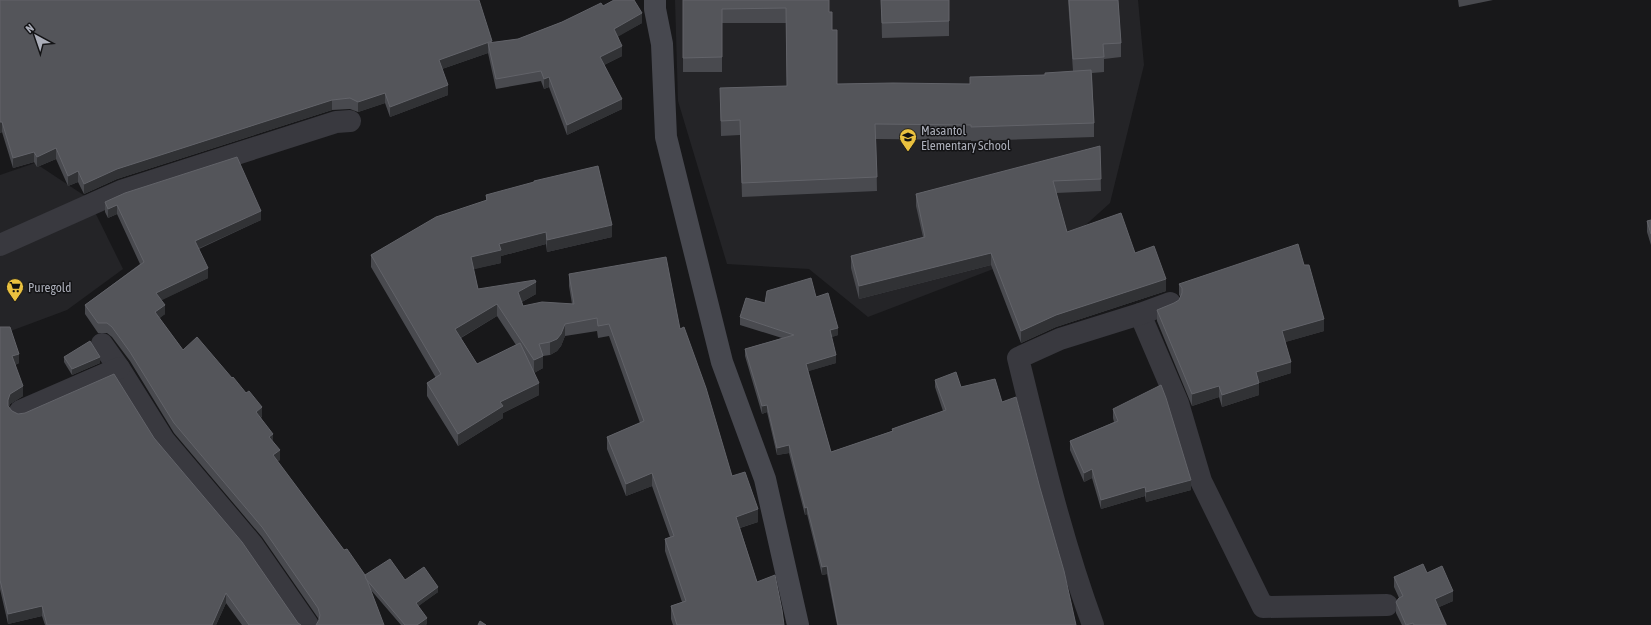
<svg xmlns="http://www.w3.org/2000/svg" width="1651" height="625" font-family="'Asap Condensed',sans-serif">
<rect width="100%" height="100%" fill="#18181a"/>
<g fill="#242427">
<path d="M675,0h463l6,65 -34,138 -41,37 -201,77 -59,-48 -82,-5 -49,-163z"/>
<path d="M35,163l53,35 35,71 -56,41 -67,25v-160z"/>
</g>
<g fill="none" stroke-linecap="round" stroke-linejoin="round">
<g stroke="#39393f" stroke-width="22">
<path d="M0,245l121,-54 215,-69 14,-1"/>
<path d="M1140,314l38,89 23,78 62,126 124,-2"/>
<path d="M102,344l17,24 45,72 88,104 56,81"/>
<path d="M20,411l99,-43"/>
<path d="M1093,625c-32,-87 -53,-177 -75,-267l42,-19 80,-25 30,-11"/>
</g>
<path stroke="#47484f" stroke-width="22" d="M655,0v9l7,35 4,93 56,225 43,117 33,146"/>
</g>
<g fill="#494a4f" fill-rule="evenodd">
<path d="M0,0l492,43 26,-4 85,-33 39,17 -24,13 4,20 -18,9 18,44 -55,26 -18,-48 -5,2 -3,-8 -45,8 -8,-36 -46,16 6,26 -58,22 -5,-14 -27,9 -8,-3 -18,1 -215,69 -33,15 -6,-12 -10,4 -12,-27 -19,8 -3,-5 -21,6 -11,-36 -2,1z"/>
<path d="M683,0h146v12l3,18 5,54h133l103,-13 -5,-71h50l3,43v14l-17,2v13l-12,1 2,50v14l-123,4v-1l-95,-1 1,52 -135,6 -2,-62 -19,1 -1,-48 67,-2 -1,-63h-64v49h-39z"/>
<path d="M881,0h68v36l-67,2z"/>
<path d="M1458,0h35l-34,7z"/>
<path d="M1100,146l1,45 -45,2 11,39 68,21 31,38 -110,36 -35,16 -30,-78 -132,34 -8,-31v-12l72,-19 -7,-31v-12z"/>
<path d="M486,195l126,42 -65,15 -1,-8 -45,12v7l-28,6 5,20 58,5 -14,8 1,4 49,-2 -3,-18v-12l111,55 52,147 26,46 -18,6 17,54 27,43h-111l-2,-6v-13l11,-4 -17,-51v-12l5,-2 -18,-51 -26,10 -19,-47v-12l33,-14 -31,-87 -11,2 -1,-7 -32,5 -4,10 -4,5 -7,4 -7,1v12l-9,5 5,22 -36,18v5l-45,28 -31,-50v-13l9,-5 -65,-111v-12l115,-54zM497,316l19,29 -39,19 -16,-26z"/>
<path d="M105,202l156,18 -62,29 9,29 -47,22 4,14 -6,4 24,32 79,66 -1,2 12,23 7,19 -3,1 67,89 21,25 40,5 33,12 -20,14 9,18 -2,1h-24l-31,-36 -51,32 -1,-3 -56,-81 -88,-104 -44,-72 -18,-24 -5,-4h-9l-13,-19v-9l55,-41 -23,-50 -9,4 -3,-6z"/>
<path d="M1651,220v25l-4,-13v-11z"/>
<path d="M1304,265l20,66 -39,11 6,31 -32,10v12l-37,12 -3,-10 -27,9 -35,-85v-11l17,-7 5,-3 2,-3 -2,-2v-11z"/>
<path d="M816,297l22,38 -7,2 5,26 -28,8 23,81 61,-21v-2l51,-18 -8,-24v-7l26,7 41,15 38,86 36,137h-239l-10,-51 -5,1 -15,-61 -2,1 -16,-62 -12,2 -10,-43 -5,2 -17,-58v-7l37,-11 -42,-13v-8l25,-14z"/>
<path d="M0,327l19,36 -4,2 8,31 -13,8 -1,3 3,4 6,3 136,24 144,185 3,2h-59l-16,-22 -10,22h-171l-3,-9 -34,8 -8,-35z"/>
<path d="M64,357l36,6 -28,12 -8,-13z"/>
<path d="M1113,409l78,81 -45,12 -1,-6 -44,13 -9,-31 -8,4 -14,-32v-9l44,-19 -1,-4z"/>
<path d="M1427,573l26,28 -14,6 8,18h-45l-6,-12v-11l3,-4 -5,-11v-10z"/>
</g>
<g fill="#313235">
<path d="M642,13v10l-28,16v-10z"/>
<path d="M492,41v11l-4,-9v10l-49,17v-10z"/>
<path d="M622,46v10l-22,11v-10z"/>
<path d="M549,77v10l-5,2v-10z"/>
<path d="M448,85v10l-58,22v-10z"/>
<path d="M385,93v10l-27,9v-10z"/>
<path d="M622,99v10l-55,26v-10z"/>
<path d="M332,100v10l-215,69 -33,15v-10l33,-15z"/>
<path d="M0,122h2v10l-2,1z"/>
<path d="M56,148v11l-19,8v-10z"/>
<path d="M34,152v10l-21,6v-10z"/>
<path d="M78,171v11l-10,4v-10z"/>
<path d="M117,205v9l-9,4v-9z"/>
<path d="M261,211v9l-66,30v-9z"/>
<path d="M612,225v12l-65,15v-12z"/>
<path d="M546,232v12l-45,12v7l-30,7v-13l28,-13z"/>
<path d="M991,253v12l-132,34v-13z"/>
<path d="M208,268v10l-52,25v-10z"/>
<path d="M1166,279v12l-110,36 -35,16v-12l35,-16z"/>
<path d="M536,282v12l-18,10v-12z"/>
<path d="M497,304v12l-42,25v-12z"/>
<path d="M165,305v9l-10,8v-10z"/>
<path d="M1324,319v12l-42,12v-12z"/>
<path d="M565,324v12l-4,10 -4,5 -7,4v-13z"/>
<path d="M838,328v7l-8,3v-8z"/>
<path d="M19,354v9l-7,3v-10z"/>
<path d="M836,355v8l-30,9v-8z"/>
<path d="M543,356v12l-9,5v-13z"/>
<path d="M100,357v6l-28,12v-6z"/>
<path d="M1291,362v11l-35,11v-12z"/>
<path d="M539,383v12l-36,18v5l-45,28v-12l42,-32z"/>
<path d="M1259,383v12l-37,12v-12z"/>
<path d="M23,386v10l-13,8 -2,6v-10l2,-6z"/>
<path d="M1219,386v11l-27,9v-12z"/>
<path d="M767,405v7l-5,2v-8z"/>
<path d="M262,407v9l-6,6v-10z"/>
<path d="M273,434v9l-4,-6z"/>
<path d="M789,445v8l-12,2v-7z"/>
<path d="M280,450v10l-7,5v-10z"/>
<path d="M1092,469v9l-8,4v-9z"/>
<path d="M652,473v13l-26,10v-12z"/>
<path d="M1191,480v10l-45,12v-10z"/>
<path d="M1145,487v9l-44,13v-9z"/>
<path d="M807,507v7l-2,1v-7z"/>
<path d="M758,509v13l-22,7v-12z"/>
<path d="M827,566v8l-5,1v-8z"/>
<path d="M438,587v5l-22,16v-5z"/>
<path d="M1453,591v10l-18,8v-10z"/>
<path d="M226,593v10l-10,22h-4z"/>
<path d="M42,606v10l-34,8v-10z"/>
<path d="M427,618v6l-2,1h-8z"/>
</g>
<g fill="#54555a" stroke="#626369">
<path d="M0,0h479l13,41 -53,19 9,25 -58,22 -5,-14 -27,9 -8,-4 -18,2 -215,69 -33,15 -6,-13 -10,5 -12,-28 -19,9 -3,-5 -21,6 -11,-36h-2z"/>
<path d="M614,0h20l8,13 -28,16 8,17 -22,11 22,42 -55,26 -18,-48 -5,2 -3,-8 -45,8 -8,-36 30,-4 44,-17 39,-19 2,3z"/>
<path d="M683,0h146v12h3v18h5v54l56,-1 77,1v-7l75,-2v-2l46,-3 3,53 -123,4v-2l-96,-1 2,53 -135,6 -2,-63 -19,1 -1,-33 67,-2 -1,-78 -64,1v48l-39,1z"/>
<path d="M881,0h68v21l-67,2z"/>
<path d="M1069,0h49l3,43 -18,1 1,13 -31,2z"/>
<path d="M1100,146l1,33 -48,2 14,51 54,-19 14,40 19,-7 12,33 -110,36 -35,16 -30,-78 -132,33 -8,-30 74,-19 -9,-43z"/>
<path d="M237,157l24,54 -66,30 13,27 -52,25 9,12 -10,7 28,38 14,-13 35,41 1,-1 13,16 3,-2 13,16 -6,5 17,22 -4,3 11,13 -7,5 71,95 3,-1 18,26 19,50h-68l3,-5 1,-5 -2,-7 -56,-81 -88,-104 -44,-71 -18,-25 -5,-4h-9l-13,-18 59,-43 -27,-57 -9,4 -3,-7 20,-9z"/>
<path d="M598,166l14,59 -65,15 -1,-8 -47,12 2,6 -30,7 7,32 57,-9 1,2 -18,10 5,14 19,-4 32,2 -5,-30 97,-17 14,72 4,-2 22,61 26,88 13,-4 13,37 -22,8 21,65 18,-7 7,35 2,15h-107l-6,-19 15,-5 -21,-62 9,-3 -22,-63 -26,11 -19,-47 37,-16 -35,-97 -11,2 -1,-8 -32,6 -4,10 -4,5 -7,3 -11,2 4,12 -9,4 -37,-56 -42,25 22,35 43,-21 19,40 -39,19 3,4 -45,28 -31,-51 14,-9 -70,-119 65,-38 51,-17 -1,-5 48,-13v-1z"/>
<path d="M1651,220v14l-4,-13z"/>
<path d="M1298,244l6,21h5l15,54 -42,12 9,31 -35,10 3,11 -37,12 -3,-9 -27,8 -35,-84 17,-7 5,-3 3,-7v-5l-3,-4z"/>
<path d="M811,278l5,19 12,-4 10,35 -8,2 6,25 -30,9 25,88 62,-21 -1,-2 54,-19 -11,-30 21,-8 5,15 34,-8 7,23 14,-5 24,91 24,83 12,54h-238l-11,-59 -5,1 -15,-60 -2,1 -16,-63 -12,3 -10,-43 -5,1 -17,-57 49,-14 -54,-18 6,-19 19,5 2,-12z"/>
<path d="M0,327h10l9,27 -7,2 11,30 -13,8 -2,6v6l4,5 6,3 7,-1 89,-39 40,64 88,104 56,81 3,2h-52l-23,-32 -14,32h-165l-5,-19 -34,8 -8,-34z"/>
<path d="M90,341l10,16 -28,12 -8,-12z"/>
<path d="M1161,385l5,13 25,82 -45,12 -1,-5 -44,13 -9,-31 -8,4 -14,-32 48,-20 -5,-12z"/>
<path d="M390,559l15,21 19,-13 14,20 -22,16 11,15 -10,7h-12l-39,-46 -1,-4z"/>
<path d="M1423,564l4,9 15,-7 11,25 -18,8 11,26h-32l-1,-2 -7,2 -10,-23 3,-4 4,-2 -9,-19z"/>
<path d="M480,621l6,4h-8z"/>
</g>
<defs>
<g id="school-pin" transform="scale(0.9)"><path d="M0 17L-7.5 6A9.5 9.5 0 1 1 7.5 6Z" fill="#eac13f" stroke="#131315"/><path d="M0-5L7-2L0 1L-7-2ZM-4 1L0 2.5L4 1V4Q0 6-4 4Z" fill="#111"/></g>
<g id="supermarket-pin" transform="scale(0.9)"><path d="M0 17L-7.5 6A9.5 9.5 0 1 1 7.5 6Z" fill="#eac13f" stroke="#131315"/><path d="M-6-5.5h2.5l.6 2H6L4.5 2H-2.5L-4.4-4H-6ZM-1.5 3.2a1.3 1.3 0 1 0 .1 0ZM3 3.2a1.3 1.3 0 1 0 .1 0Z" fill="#111"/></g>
</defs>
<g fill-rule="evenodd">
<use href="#school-pin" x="908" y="137"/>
<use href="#supermarket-pin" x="15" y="287"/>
</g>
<g text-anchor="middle" stroke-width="3" stroke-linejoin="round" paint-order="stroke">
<g font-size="13" fill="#abaeb9" stroke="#131315" text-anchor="start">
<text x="921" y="135">Masantol<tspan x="921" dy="15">Elementary School</tspan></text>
<text x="28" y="292">Puregold</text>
</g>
</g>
<g transform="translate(36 36) rotate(320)" stroke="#131315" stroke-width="3" paint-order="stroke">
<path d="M0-3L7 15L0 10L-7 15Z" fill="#abaeb9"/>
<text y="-6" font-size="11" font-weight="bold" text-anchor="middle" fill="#abaeb9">N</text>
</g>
</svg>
